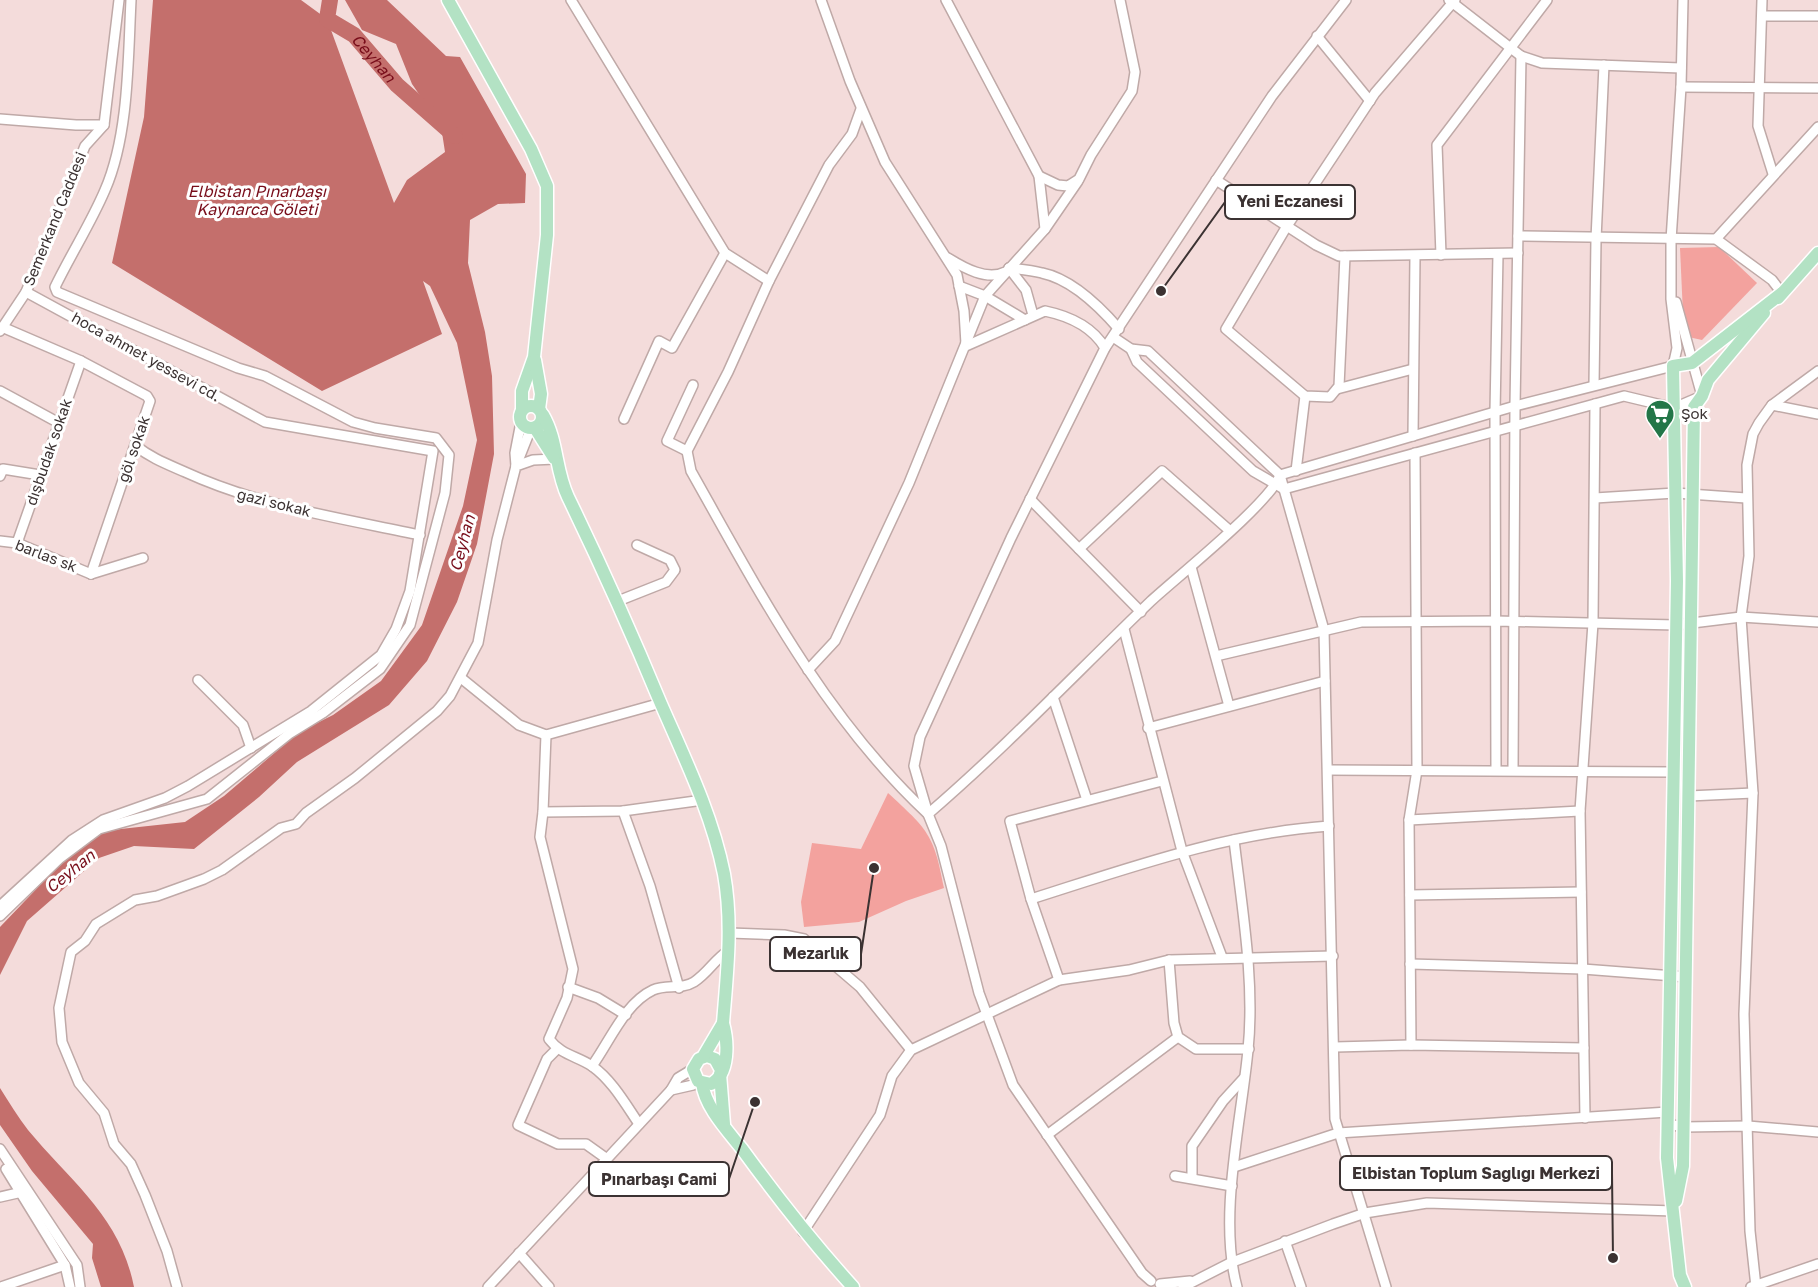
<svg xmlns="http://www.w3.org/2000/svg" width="1818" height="1287" font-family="'Golos Text',sans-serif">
<rect width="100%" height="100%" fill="#f4dcdb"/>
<g fill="#f3a29e">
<path d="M1719,247l38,36 -55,57 -18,-4 -4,-88z"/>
<path d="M888,793c40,37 46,41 56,95l-38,13 -47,21 -55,5 -3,-25 11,-59 49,6z"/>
</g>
<g fill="#c46f6c">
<path d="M153,0h148l26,19 67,184 13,-23 38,-28 -4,-26 -29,-42 -16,-40 -34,-14 -17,-30h42l59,56 14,1 66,117 -1,29 -27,1 -28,16 -2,43 17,69 7,44 2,78 -17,90 -20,58 -30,59 -38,44 -92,57 -38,35 -65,52 -60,-3 -35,12 -72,63 -27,54v-48l66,-69 36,-27 83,-9 39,-26 75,-64 34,-17 48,-34 41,-56 41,-119 14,-66 -20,-97 -27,-57 -7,-5 19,53 -120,57 -210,-128 32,-146z"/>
<path d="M0,1088c9,14 18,29 28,42 43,52 92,86 106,157h-33l-9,-29 1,-14 -61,-73 -32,-46z"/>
</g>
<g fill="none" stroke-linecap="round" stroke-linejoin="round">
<path stroke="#c46f6c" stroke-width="16" id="s1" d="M330,0l-3,19 27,16 43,50 58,51"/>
<g stroke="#bfa9a7" stroke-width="12">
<g id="minor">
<path d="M571,0l154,253 44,28"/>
<path d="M821,0l29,81 35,81 72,113 7,36 2,33"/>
<path d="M1449,0l72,56 21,7 139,5"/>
<path d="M1762,0l-4,126 15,48"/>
<path d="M1762,16h56"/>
<path d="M1317,36l53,65"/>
<path d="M1681,87l137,1"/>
<path d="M861,109l-9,25 -23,31 -60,116 -41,91 -41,79 4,20c68,121 134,247 237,343 78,-67 149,-142 223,-213 26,-24 120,-99 129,-126"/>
<path d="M0,119l76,6h28"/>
<path d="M1039,176l19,9 10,1 11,-7 12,-24 41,-64 3,-19 -15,-72"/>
<path d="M1216,180l100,65 23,11 179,-3"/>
<path d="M1045,229l33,-48"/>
<path d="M1518,236l198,3 56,41 10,13"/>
<path d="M1716,239l102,-112"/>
<path d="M1441,255l-4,-110 110,-145"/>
<path d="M1345,256l-6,130 -9,11 -25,-1 -79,-67 61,-103 88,-133 80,-93"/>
<path d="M948,258c16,10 39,23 57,14"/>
<path d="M1009,268c11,1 22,2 33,5 29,6 58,34 77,56"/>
<path d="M1009,268l17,22 7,25"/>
<path d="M959,286l26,10 40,24"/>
<path d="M2,327l79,34 66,35 3,5 -59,173"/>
<path d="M0,331l26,-39 59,-146 19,-21 15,-125"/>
<path d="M1113,337l18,12 17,2 132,124 235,-69 158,-40 4,-18 -6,-49v-59l10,-153 2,-87"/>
<path d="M966,346l79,-35c24,5 47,15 60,37"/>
<path d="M1131,349l6,13 116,109 31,18 340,-93 50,12 28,-12 -26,-94"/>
<path d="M1594,385l2,-146 8,-174"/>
<path d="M1337,389l76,-20"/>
<path d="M0,391l59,32"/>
<path d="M1772,405l46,9"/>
<path d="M624,419l35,-78 13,7 53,-95"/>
<path d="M1413,436l2,-180"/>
<path d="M136,446c15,12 31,18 49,26 74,34 155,46 235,63"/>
<path d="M687,451l-20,-10 26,-56"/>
<path d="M516,466l-1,-13 6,-31"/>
<path d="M516,466l15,-38"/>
<path d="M1296,471l9,-75"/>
<path d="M1280,475l44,155 11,489 51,168"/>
<path d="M0,476l3,-7 37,6"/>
<path d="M1595,498l80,-5 71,5"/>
<path d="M1030,499l111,113"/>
<path d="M0,541l17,2 74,31"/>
<path d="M17,543l64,-182"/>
<path d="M1079,549l83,-78 67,59"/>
<path d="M1191,567l38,139"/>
<path d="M91,574l52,-16"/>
<path d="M618,601l48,-19 9,-12 -5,-10 -33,-15"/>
<path d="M1124,629l58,222 40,106"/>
<path d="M1216,656l145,-34 135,-1 180,4 65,-8 77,5"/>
<path d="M808,670l27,-29 74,-158 76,-187 60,-67 -6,-53 -93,-176"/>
<path d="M461,678l58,47 27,10 115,-32"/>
<path d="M198,680l45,45 8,23"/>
<path d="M1053,697l34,103"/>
<path d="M1148,728l177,-47"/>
<path d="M546,735l-3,77 -3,25 33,132 -6,29 -18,41c12,16 28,17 43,27 20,14 34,39 47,58"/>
<path d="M1328,770l346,2"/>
<path d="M1496,770l-1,-358 3,-158"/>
<path d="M1513,770l2,-364 6,-350"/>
<path d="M1689,796l64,-3"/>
<path d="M623,811l27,75 29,102"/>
<path d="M543,812l80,-1 80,-11"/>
<path d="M1409,820l171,-9"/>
<path d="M1234,840c8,68 21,142 14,210 -7,73 -30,167 -11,237"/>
<path d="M1410,895l171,-3"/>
<path d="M1031,899c98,-31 195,-66 298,-73"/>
<path d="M0,906l72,-66 31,-20 62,-22 23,-12 123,-75 70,-56 15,-26 14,-38 23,-140 -168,-29 -239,-130"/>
<path d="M0,916l59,-57 40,-30 108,-30 82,-65 34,-21 57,-44 30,-44 35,-132 4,-38 -13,-17 -61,-10 -22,-6 -88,-46 -27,-8 -181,-76 -2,-5c16,-33 36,-64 50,-97 24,-55 23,-131 26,-190"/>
<path d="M730,933l54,2 20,4 56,48 51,63"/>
<path d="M1169,960l5,63 4,14 18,12h53"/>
<path d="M1410,964l173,5 104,8"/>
<path d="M1059,980l-28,-81 -21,-78 152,-40"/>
<path d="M568,987l30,11 28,17"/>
<path d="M1411,1045l-2,-225 8,-50 -2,-317"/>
<path d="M1335,1047l76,-2 173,3"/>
<path d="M557,1049l-10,10 -29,66 40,19h28l21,15"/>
<path d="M592,1066c18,-25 33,-63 61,-76 13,-6 28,0 41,-8 14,-9 21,-23 34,-31"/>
<path d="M671,1090l22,-5 5,-4"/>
<path d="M1585,1118l-5,-307 13,-188 2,-219"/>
<path d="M1667,1124l17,3 64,-1 70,6"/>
<path d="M1047,1135l131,-98"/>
<path d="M0,1149l77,116 3,22"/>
<path d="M1234,1167l104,-34 330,-21"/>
<path d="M6,1169l59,96 5,22"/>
<path d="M1175,1176l57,10"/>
<path d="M1192,1177v-31l31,-45 21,-23"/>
<path d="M0,1197l22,-5"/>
<path d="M803,1232l77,-117 12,-39 19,-26 148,-70 70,-10 40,-10 164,-4"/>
<path d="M1285,1241l16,46"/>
<path d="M519,1253l30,34"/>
<path d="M1151,1281l-9,-8 -129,-188 -34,-92 -38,-147 -13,-32 -14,-48 6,-29 91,-199 94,-190 167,-252 74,-96"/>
<path d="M1160,1284l30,-3"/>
<path d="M1,1287l64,-22"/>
<path d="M177,1287l-10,-36 -22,-56 -14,-31 -17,-20 -10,-31 -25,-30 -17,-41 -3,-34 12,-56 14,-11 11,-17 39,-24 22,-4 47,-17 18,-9 59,-42 15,-4 10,-11 49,-35 82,-67 13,-15 28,-53 19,-103 19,-74 17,-6 22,-1"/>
<path d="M488,1287l183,-197 7,-12 15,-9"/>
<path d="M1183,1287l47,-24 103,-39 32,-11 62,-10 247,8"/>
<path d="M1751,1287l67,-23"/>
<path d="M1756,1287l-6,-56 -6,-217 9,-221 -12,-176 8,-61 -2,-91 6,-31 6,-11 13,-18 46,-34"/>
</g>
</g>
<g stroke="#fff" stroke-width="15">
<g id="major">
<path d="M448,0l83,149 16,37v49l-13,122 -12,34v19"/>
<path d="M1778,298l40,-45"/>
<path d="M535,360l6,34 -2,15"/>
<circle cx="531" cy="417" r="11"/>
<path d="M543,415c15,26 12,55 25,82 33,68 64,137 93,207 24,55 51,110 63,170 9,50 3,99 -1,149 5,18 7,51 -12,61l-13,-3 -5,-12 6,-10 8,-3 8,3 6,11"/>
<path d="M535,428l19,30"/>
<path d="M703,1057l20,-34"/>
<path d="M720,1074l4,50"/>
<path d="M702,1083c3,24 25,47 40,66 35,48 71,94 111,138"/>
<path d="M1676,1201l7,-35 11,-759 8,-11 6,-16 56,-67"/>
<path d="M1685,1287l-5,-12 -13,-117 10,-577 -4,-215 19,-3 90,-70"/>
</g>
</g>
<use href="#minor" stroke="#fff" stroke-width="9"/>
<use href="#major" stroke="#b3e2c4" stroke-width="12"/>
</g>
<defs>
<g id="supermarket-pin" transform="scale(1.5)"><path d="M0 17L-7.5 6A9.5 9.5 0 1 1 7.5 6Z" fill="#237648" stroke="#fff"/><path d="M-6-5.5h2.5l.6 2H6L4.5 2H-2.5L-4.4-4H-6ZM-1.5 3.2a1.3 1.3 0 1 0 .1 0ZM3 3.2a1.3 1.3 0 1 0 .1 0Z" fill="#fff"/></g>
</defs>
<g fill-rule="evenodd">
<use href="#supermarket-pin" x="1660" y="414"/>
</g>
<g text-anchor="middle" stroke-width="6" stroke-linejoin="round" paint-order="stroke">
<g font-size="15" fill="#3b3232" stroke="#fff">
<text transform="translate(55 219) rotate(-68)" y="5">Semerkand Caddesi</text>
<text transform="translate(146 357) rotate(29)" y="5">hoca ahmet yessevi cd.</text>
<text transform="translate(134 449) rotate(-71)" y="5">göl sokak</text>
<text transform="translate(49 452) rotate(-71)" y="5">dışbudak sokak</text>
<text transform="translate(274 503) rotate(14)" y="5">gazi sokak</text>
<text transform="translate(46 556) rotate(21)" y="5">barlas sk</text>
</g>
<g font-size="15" fill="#3b3232" stroke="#fff" text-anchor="start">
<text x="1681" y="419">Şok</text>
</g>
<g font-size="16" font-style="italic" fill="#780d1a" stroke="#fff">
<text dy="6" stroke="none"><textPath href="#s1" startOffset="81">Ceyhan</textPath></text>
<text x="257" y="197">Elbistan Pınarbaşı<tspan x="257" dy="18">Kaynarca Göleti</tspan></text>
<text transform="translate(462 543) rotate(-75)" y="6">Ceyhan</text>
<text transform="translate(70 871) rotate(-39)" y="6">Ceyhan</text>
</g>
</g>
<path fill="none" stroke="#3b3232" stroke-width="2" d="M1161 291L1225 202M874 868L861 954M1613 1258L1612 1173M755 1102L729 1179"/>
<g fill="#3b3232" stroke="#fff" stroke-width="2">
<circle cx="1161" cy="291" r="6"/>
<circle cx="874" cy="868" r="6"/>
<circle cx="1613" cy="1258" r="6"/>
<circle cx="755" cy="1102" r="6"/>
</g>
<g fill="#fff" stroke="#3b3232" stroke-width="2">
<rect x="1225" y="185" width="130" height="34" rx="6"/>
<rect x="770" y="937" width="91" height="34" rx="6"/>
<rect x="1340" y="1156" width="272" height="34" rx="6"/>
<rect x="589" y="1162" width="140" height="34" rx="6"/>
</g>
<g font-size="16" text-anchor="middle" font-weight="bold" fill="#3b3232">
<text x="1290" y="207">Yeni Eczanesi</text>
<text x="816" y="959">Mezarlık</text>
<text x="1476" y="1179">Elbistan Toplum Saglıgı Merkezi</text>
<text x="659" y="1185">Pınarbaşı Cami</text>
</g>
</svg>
